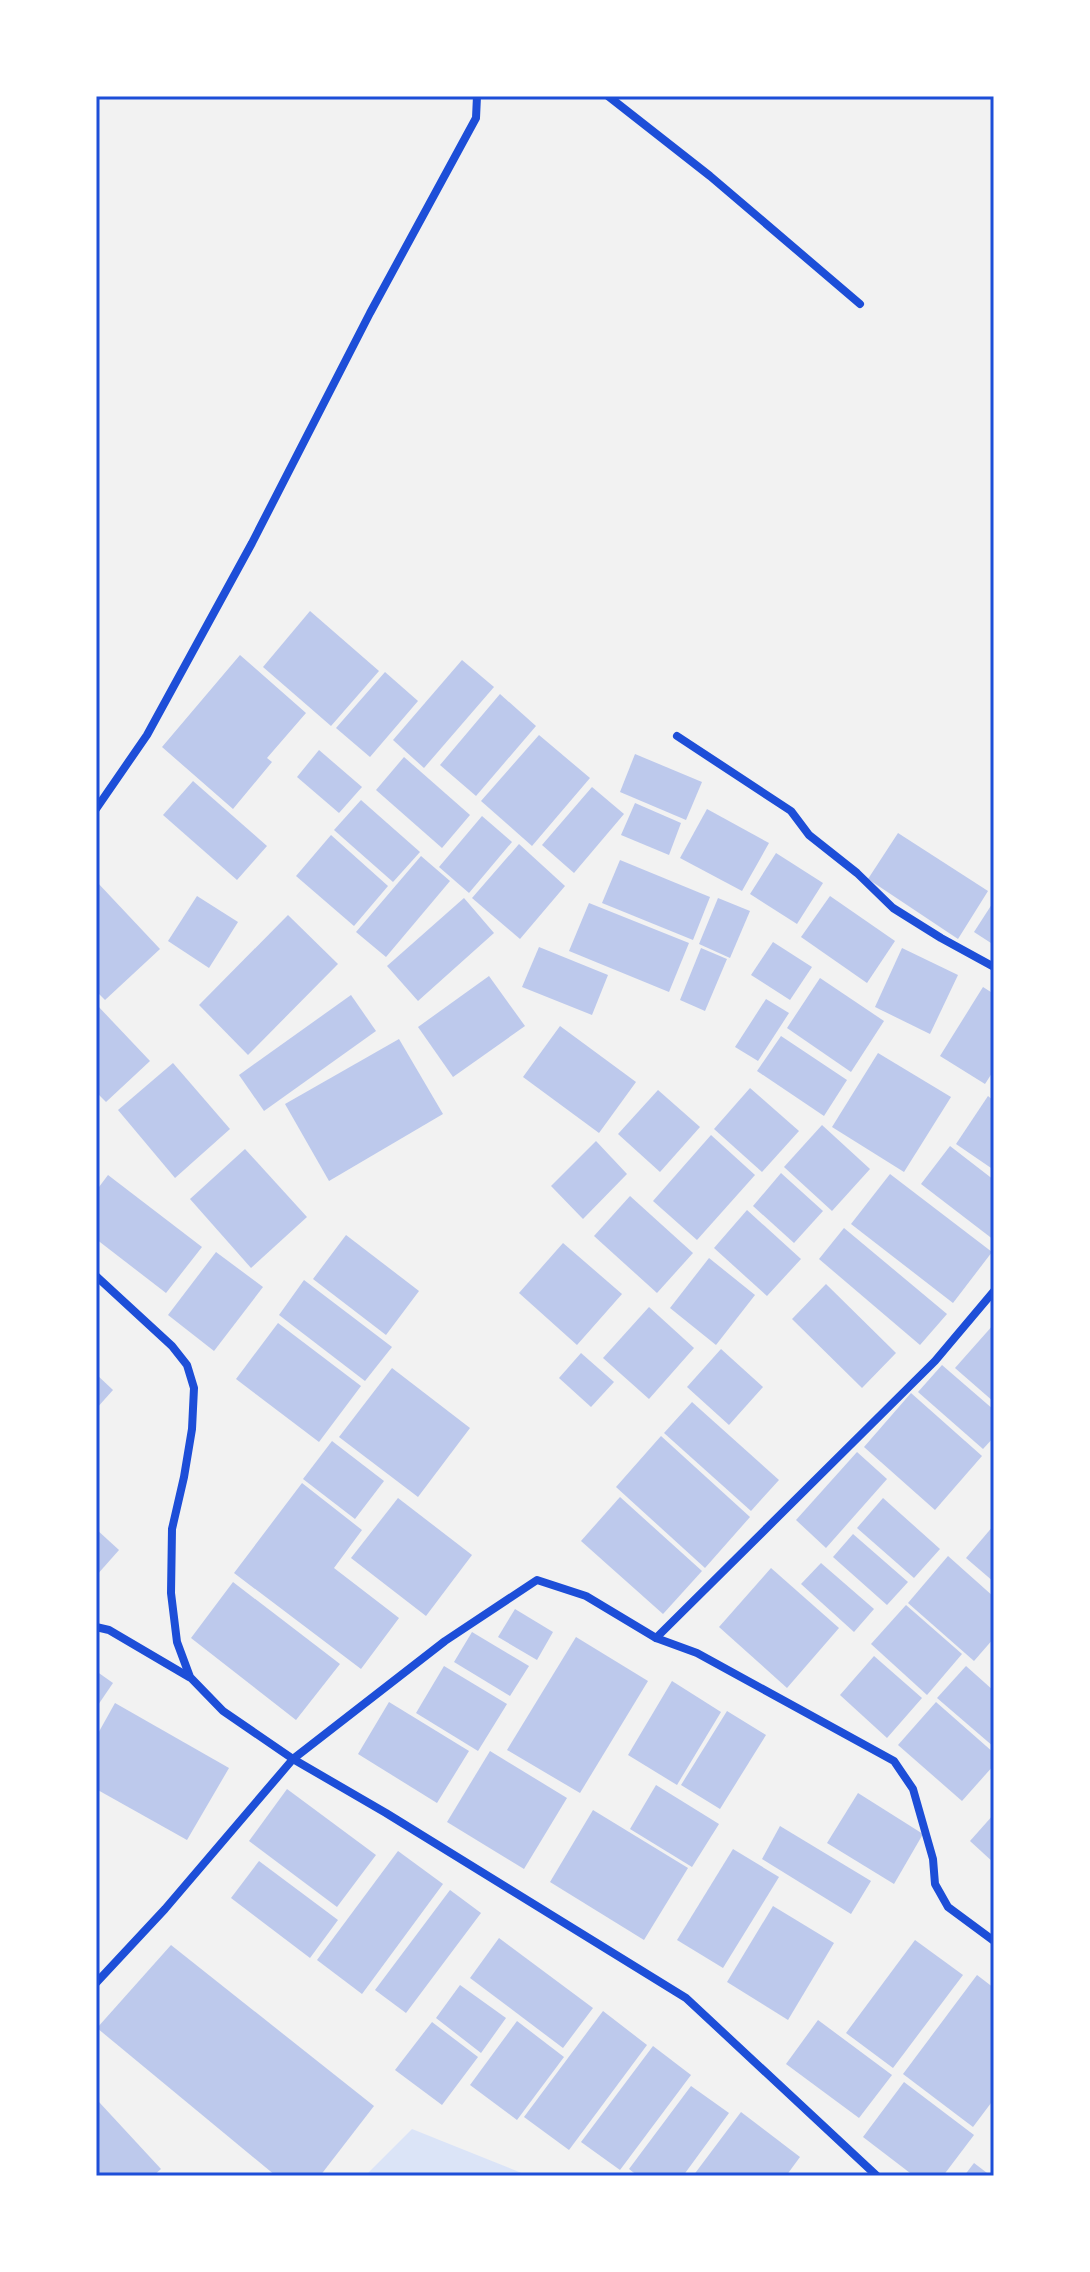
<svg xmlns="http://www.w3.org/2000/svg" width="1090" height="2272" font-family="Figtree,sans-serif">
<rect width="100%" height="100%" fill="#f2f2f2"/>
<path fill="#dbe4f7" d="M412,2129l117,47h-164z"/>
<g fill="#bdc9ec">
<path d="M310,611l69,60 -48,55 -68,-59z"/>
<path d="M240,655l66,58 -39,45 5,4 -39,47 -71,-62z"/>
<path d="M462,660l32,27 -70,81 -31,-28z"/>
<path d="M385,672l33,29 -48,56 -34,-29z"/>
<path d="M500,694l36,32 -60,70 -36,-31z"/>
<path d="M539,735l51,43 -58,68 -51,-45z"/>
<path d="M319,750l43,37 -23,26 -42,-36z"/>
<path d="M635,754l67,28 -16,38 -66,-28z"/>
<path d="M404,757l66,58 -28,33 -66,-58z"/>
<path d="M193,781l74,65 -30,34 -74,-65z"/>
<path d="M592,787l32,27 -50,59 -32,-28z"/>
<path d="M361,800l59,52 -27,30 -59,-52z"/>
<path d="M635,803l46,20 -12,32 -48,-20z"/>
<path d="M707,809l62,34 -27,48 -62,-33z"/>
<path d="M482,816l30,26 -43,51 -30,-26z"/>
<path d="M898,833l90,58 -30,48 -90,-60z"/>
<path d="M331,835l57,51 -34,40 -58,-50z"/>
<path d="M519,844l46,42 -45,53 -48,-41z"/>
<path d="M776,853l47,30 -26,41 -47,-30z"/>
<path d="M421,856l29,25 -64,76 -30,-25z"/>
<path d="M620,860l90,37 -17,43 -91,-37z"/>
<path d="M96,881l64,68 -55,51 -9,-9z"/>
<path d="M197,896l41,26 -29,46 -41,-27z"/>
<path d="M830,896l65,45 -28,42 -66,-46z"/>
<path d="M464,898l30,35 -76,68 -31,-35z"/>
<path d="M718,898l32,13 -20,47 -31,-14z"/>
<path d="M994,901v44l-20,-13z"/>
<path d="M589,903l100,40 -20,49 -100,-41z"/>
<path d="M288,915l50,49 -90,91 -49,-50z"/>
<path d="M773,942l39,25 -22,33 -39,-25z"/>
<path d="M539,947l69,28 -16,40 -70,-28z"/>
<path d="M701,948l26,11 -22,52 -25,-11z"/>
<path d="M902,948l56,27 -28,59 -55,-27z"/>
<path d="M489,976l36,50 -72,51 -35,-50z"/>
<path d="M820,978l64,43 -33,51 -64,-44z"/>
<path d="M983,987l11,7v76l-9,14 -45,-28z"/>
<path d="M351,995l25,36 -112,80 -25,-36z"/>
<path d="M766,999l23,14 -31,48 -23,-14z"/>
<path d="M96,1004l54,57 -44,41 -10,-10z"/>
<path d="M560,1026l76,56 -37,51 -76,-56z"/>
<path d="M781,1036l66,44 -23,36 -67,-45z"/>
<path d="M399,1039l44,75 -114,67 -44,-77z"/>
<path d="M878,1053l73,44 -47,75 -72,-45z"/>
<path d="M173,1063l57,66 -55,49 -57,-68z"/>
<path d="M750,1088l49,43 -37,41 -48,-43z"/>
<path d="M658,1090l42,37 -40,45 -42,-38z"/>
<path d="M988,1096l6,5v69l-38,-26z"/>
<path d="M822,1125l48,44 -38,42 -48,-44z"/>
<path d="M711,1135l44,40 -58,65 -44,-39z"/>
<path d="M596,1141l31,33 -44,45 -32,-33z"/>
<path d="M950,1146l44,34v60l-73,-56z"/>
<path d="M245,1149l62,68 -56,51 -61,-69z"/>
<path d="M781,1173l42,38 -29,32 -41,-37z"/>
<path d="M890,1174l102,78 -39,51 -102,-79z"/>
<path d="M108,1175l94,72 -36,46 -70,-54v-48z"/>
<path d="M630,1196l63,57 -36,40 -63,-57z"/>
<path d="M747,1210l54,49 -34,37 -53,-48z"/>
<path d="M844,1228l103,86 -27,31 -101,-86z"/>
<path d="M346,1235l73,56 -33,44 -73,-56z"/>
<path d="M563,1243l59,51 -45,51 -58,-52z"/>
<path d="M216,1252l47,35 -49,64 -46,-36z"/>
<path d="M709,1258l46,37 -39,50 -46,-37z"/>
<path d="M304,1280l88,67 -27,34 -86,-66z"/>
<path d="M826,1284l70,69 -34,35 -70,-69z"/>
<path d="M649,1307l45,41 -45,51 -46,-41z"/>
<path d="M278,1323l83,63 -42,56 -83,-63z"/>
<path d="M994,1324v78l-39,-34z"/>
<path d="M721,1349l42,38 -34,38 -42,-38z"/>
<path d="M581,1353l33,29 -23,25 -32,-29z"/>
<path d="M942,1365l52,45v27l-11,12 -65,-57z"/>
<path d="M392,1368l78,60 -52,69 -79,-60z"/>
<path d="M96,1374l17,16 -17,19z"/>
<path d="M911,1393l71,63 -47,54 -71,-63z"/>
<path d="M692,1402l87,78 -28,31 -87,-78z"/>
<path d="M661,1436l89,81 -45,51 -89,-81z"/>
<path d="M332,1441l52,40 -29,38 -52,-40z"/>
<path d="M857,1452l30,27 -61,69 -30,-28z"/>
<path d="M302,1483l60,47 -28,38 65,50 -38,51 -127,-96z"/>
<path d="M620,1497l82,74 -39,43 -82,-73z"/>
<path d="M398,1498l74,57 -46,61 -75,-58z"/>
<path d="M883,1498l57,51 -26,29 -57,-50z"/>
<path d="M994,1525v57l-28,-24z"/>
<path d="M96,1529l23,21 -23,26z"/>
<path d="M853,1534l55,48 -21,23 -54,-48z"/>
<path d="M948,1556l46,41v41l-20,23 -66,-58z"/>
<path d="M821,1563l53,46 -20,23 -53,-48z"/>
<path d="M771,1568l68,60 -52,60 -68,-61z"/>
<path d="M233,1582l107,82 -44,56 -105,-82z"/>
<path d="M906,1605l56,49 -35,41 -56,-51z"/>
<path d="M515,1609l38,23 -16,28 -39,-23z"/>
<path d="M472,1632l57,34 -19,30 -56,-34z"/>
<path d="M576,1637l72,44 -68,112 -73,-43z"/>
<path d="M874,1656l48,42 -35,40 -47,-43z"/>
<path d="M444,1666l63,38 -29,47 -62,-38z"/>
<path d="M966,1666l28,25v56l-57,-49z"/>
<path d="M96,1671l17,12 -17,25z"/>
<path d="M672,1681l49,31 -44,73 -49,-30z"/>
<path d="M389,1702l80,49 -32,52 -79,-49z"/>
<path d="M936,1702l58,51v12l-32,36 -64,-56z"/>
<path d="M115,1703l114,65 -42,72 -91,-51v-52z"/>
<path d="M727,1711l39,24 -46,74 -39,-24z"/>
<path d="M490,1751l77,47 -43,71 -77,-47z"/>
<path d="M656,1785l63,39 -27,43 -62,-38z"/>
<path d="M287,1789l89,66 -39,52 -88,-66z"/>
<path d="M858,1793l65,41 -29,50 -67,-41z"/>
<path d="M593,1810l95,58 -44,72 -94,-58z"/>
<path d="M994,1814v49l-24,-22z"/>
<path d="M780,1826l91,55 -20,33 -89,-55z"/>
<path d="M733,1849l46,28 -56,91 -46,-28z"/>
<path d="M398,1851l45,33 -81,110 -45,-34z"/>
<path d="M259,1861l79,59 -28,38 -79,-60z"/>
<path d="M450,1890l31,23 -75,100 -31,-23z"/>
<path d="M773,1906l61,37 -46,77 -61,-38z"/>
<path d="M499,1938l94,70 -30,40 -93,-70z"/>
<path d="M915,1940l48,35 -70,93 -47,-35z"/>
<path d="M171,1945l203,161 -54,70h-44l-179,-148z"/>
<path d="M977,1975l17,13v111l-21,28 -70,-53z"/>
<path d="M460,1985l46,33 -25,35 -45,-35z"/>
<path d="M603,2011l44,34 -78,105 -45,-33z"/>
<path d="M818,2020l74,55 -33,43 -73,-54z"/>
<path d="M517,2021l47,36 -47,63 -47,-35z"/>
<path d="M432,2022l46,35 -36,48 -47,-35z"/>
<path d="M653,2046l38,29 -71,95 -39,-28z"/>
<path d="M904,2082l70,53 -31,41h-29l-51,-39z"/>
<path d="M691,2086l38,27 -46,63h-45l-9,-7z"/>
<path d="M99,2102l62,67 -8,7h-57v-72z"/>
<path d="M741,2112l59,45 -14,19h-93z"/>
<path d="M974,2163l17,13h-27z"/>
</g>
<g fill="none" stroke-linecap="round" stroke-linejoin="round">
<g stroke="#1d4ed8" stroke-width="8">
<path d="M608,96l102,80 150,128"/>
<path d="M677,736l114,75 18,24 48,38 36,35 48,30 53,29"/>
<path d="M96,809l51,-74 105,-192 118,-230 106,-195 1,-22"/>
<path d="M96,1276l76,70 15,19 7,23 -2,41 -8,48 -12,52 -1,64 6,49 13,35 33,34 70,48 93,54 300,185 191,178"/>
<path d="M96,1627l13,3 80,47"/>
<path d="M656,1638l279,-277 59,-70"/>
<path d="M96,1983l69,-74 128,-150 152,-118 92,-61 49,16 70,42 41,15 197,108 19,28 20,70 2,25 13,23 46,34"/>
</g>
</g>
<rect width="1090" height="2272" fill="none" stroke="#ffffff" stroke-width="196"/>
<rect x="98" y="98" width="894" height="2076" fill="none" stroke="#1d4ed8" stroke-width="3"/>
</svg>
